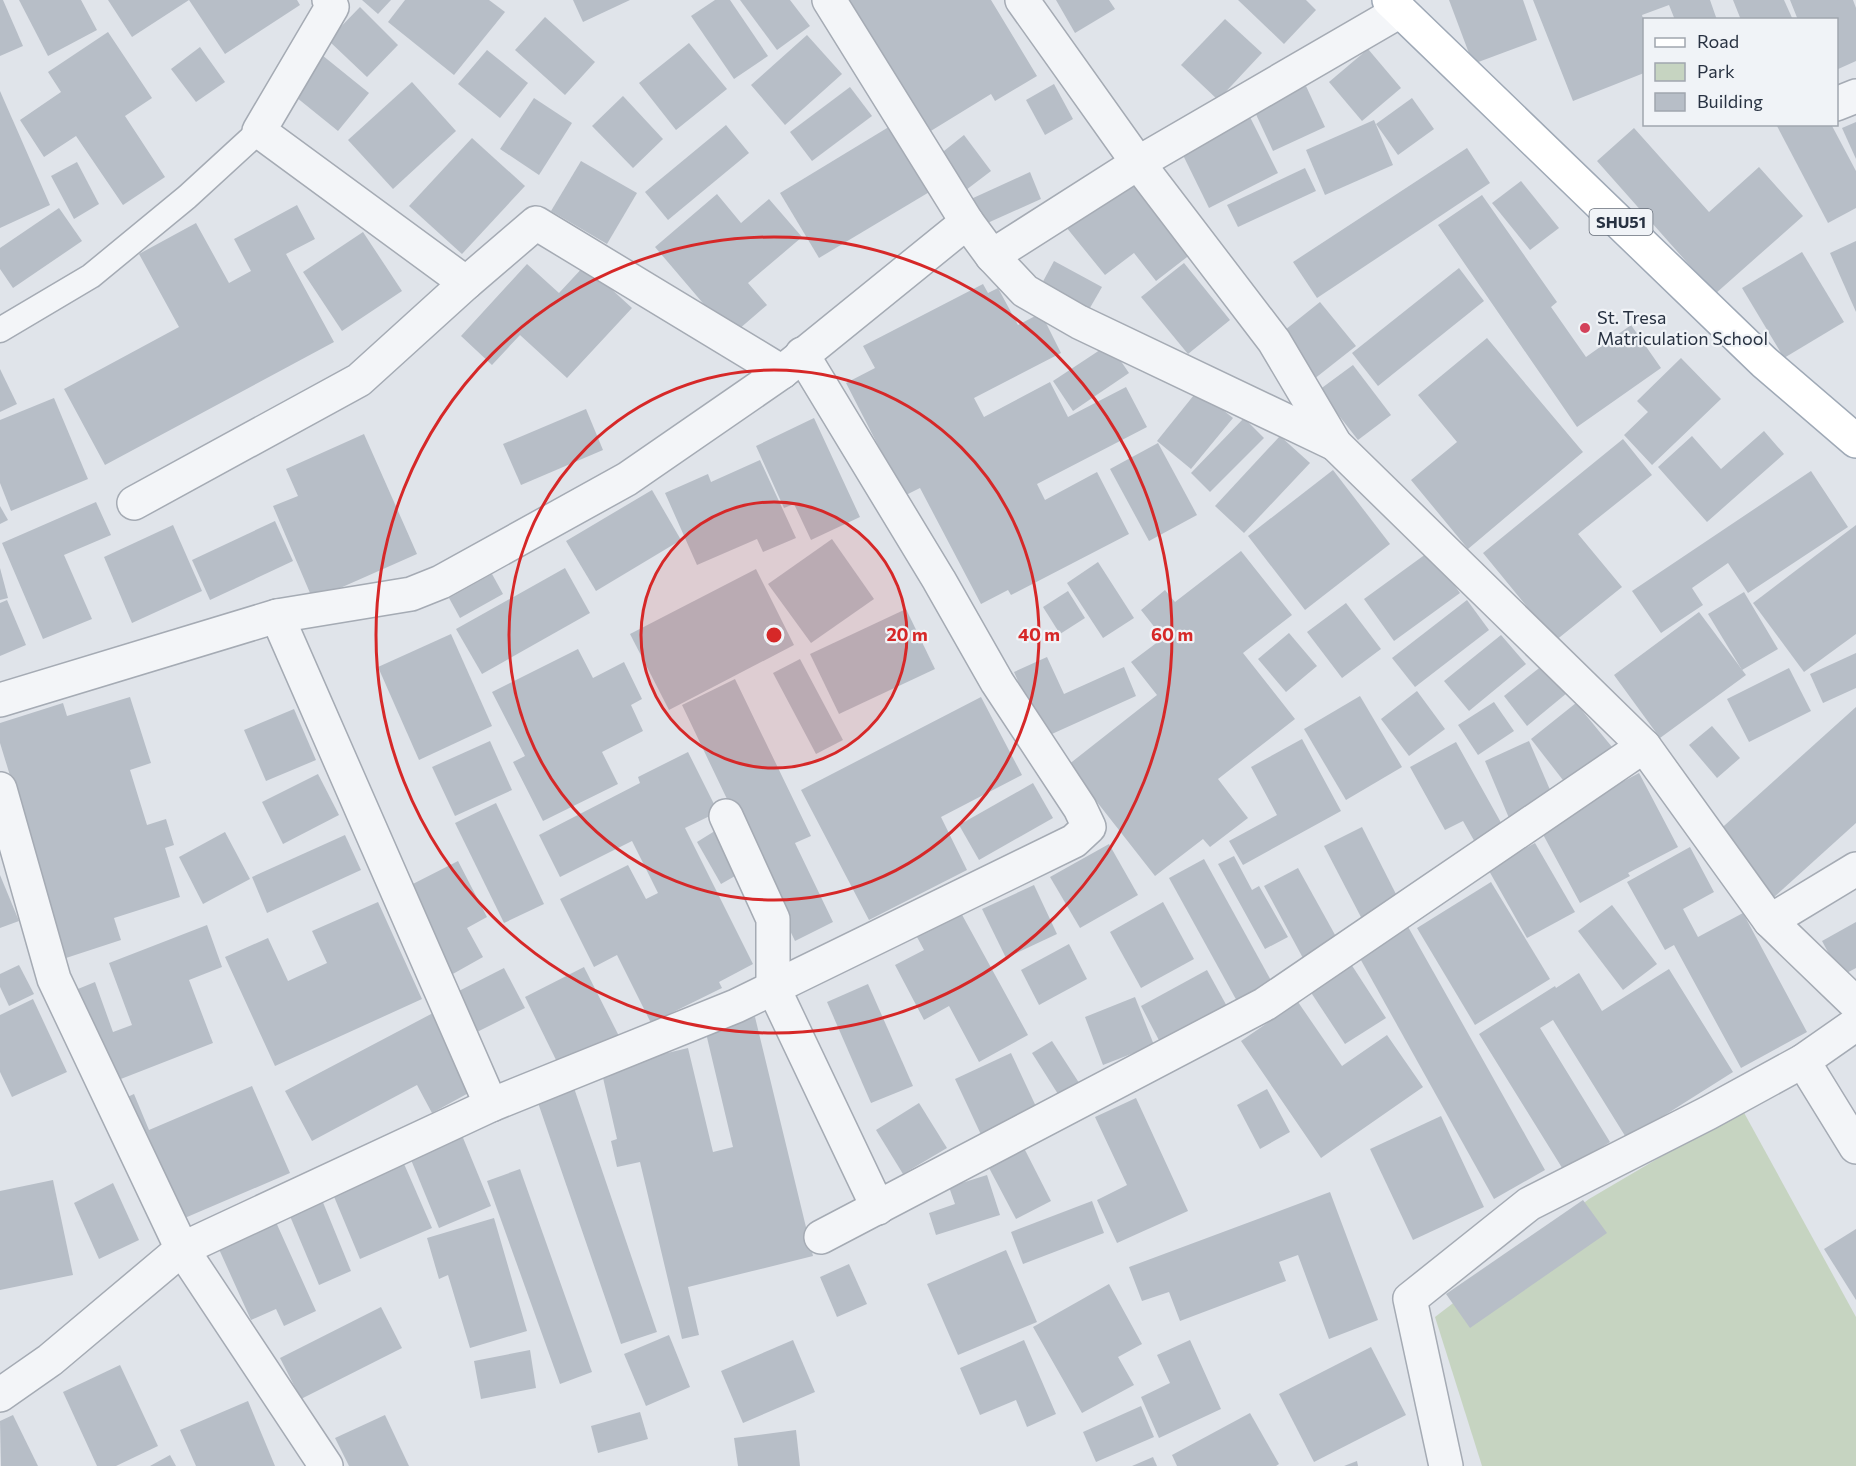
<svg xmlns="http://www.w3.org/2000/svg" width="1856" height="1466" font-family="Commissioner,sans-serif">
<rect width="100%" height="100%" fill="#e0e4ea"/>
<path fill="#c6d4c1" d="M1742,1109l114,208v149h-374l-47,-149 154,-118z"/>
<g fill="#b7bec7">
<path d="M0,0h3l20,46 -23,10z"/>
<path d="M19,0h62l16,30 -49,26z"/>
<path d="M108,0h81l-57,37z"/>
<path d="M189,0h108l3,5 -75,49z"/>
<path d="M362,0h29l-13,14z"/>
<path d="M405,0h84l16,12 -51,63 -66,-53z"/>
<path d="M573,0h57l-47,22z"/>
<path d="M715,0h15l38,56 -34,23 -43,-63z"/>
<path d="M740,0h50l20,26 -33,24z"/>
<path d="M839,0h152l46,76 -42,25 -4,-7 -70,43z"/>
<path d="M1056,0h53l6,9 -40,24z"/>
<path d="M1238,0h68l10,10 -32,34z"/>
<path d="M1449,0h74l14,40 -64,24z"/>
<path d="M1533,0h177l7,20h-42l-6,-15 -27,10 2,7v51l-71,28z"/>
<path d="M1733,0h51l9,20h-52z"/>
<path d="M1790,0h63l3,8v53l-20,9v-50h-38z"/>
<path d="M360,7l38,38 -31,32 -39,-37z"/>
<path d="M545,17l50,45 -30,33 -50,-45z"/>
<path d="M1225,19l37,34 -44,47 -37,-35z"/>
<path d="M108,32l44,66 -27,18 40,61 -42,28 -47,-69 -32,21 -24,-37 41,-28 -13,-20z"/>
<path d="M807,35l35,39 -57,51 -34,-40z"/>
<path d="M689,43l38,46 -51,41 -37,-47z"/>
<path d="M200,47l25,35 -29,20 -25,-33z"/>
<path d="M1368,49l33,39 -39,33 -33,-39z"/>
<path d="M487,50l41,33 -28,35 -42,-34z"/>
<path d="M317,51l52,42 -31,38 -52,-42z"/>
<path d="M412,82l44,49 -63,58 -45,-49z"/>
<path d="M1054,84l19,35 -28,16 -19,-35z"/>
<path d="M1306,86l19,41 -52,24 -19,-41z"/>
<path d="M850,87l22,29 -60,45 -22,-29z"/>
<path d="M0,91l50,114 -50,23z"/>
<path d="M623,96l40,43 -30,29 -41,-42z"/>
<path d="M534,98l38,25 -33,52 -39,-26z"/>
<path d="M1412,98l22,31 -36,26 -22,-31z"/>
<path d="M1249,115l29,58 -69,35 -29,-59z"/>
<path d="M1374,120l19,45 -68,30 -19,-45z"/>
<path d="M1856,122v37l-14,-31z"/>
<path d="M1780,124h51l25,47v37l-28,15 -51,-97z"/>
<path d="M726,125l23,28 -81,67 -23,-28z"/>
<path d="M892,125l39,66 -112,67 -39,-65z"/>
<path d="M1634,128l75,84 50,-45 44,49 -88,78 -118,-133z"/>
<path d="M964,135l27,36 -25,19 -27,-35z"/>
<path d="M472,138l53,48 -63,68 -53,-48z"/>
<path d="M1467,148l23,35 -173,115 -24,-36z"/>
<path d="M581,161l56,32 -30,51 -56,-33z"/>
<path d="M77,162l22,42 -25,15 -23,-43z"/>
<path d="M1305,168l11,23 -78,36 -11,-22z"/>
<path d="M1030,172l11,27 -58,26 -12,-26z"/>
<path d="M1126,172l65,82 -35,27 -22,-28 -29,22 -43,-53z"/>
<path d="M1521,181l38,47 -29,22 -38,-47z"/>
<path d="M717,194l24,29 28,-24 33,38 -54,46 19,22 -36,31 -76,-89z"/>
<path d="M1482,195l75,107 -6,5 35,50 45,-32 30,43 -84,59 -139,-202z"/>
<path d="M297,205l18,34 -29,15 48,88 -229,123 -41,-76 115,-62 -40,-73 57,-31 33,60 22,-12 -17,-32z"/>
<path d="M59,208l23,33 -69,47 -13,-19v-21z"/>
<path d="M363,232l39,59 -60,40 -39,-59z"/>
<path d="M1856,241v71l-26,-59z"/>
<path d="M1802,252l42,70 -60,36 -42,-70z"/>
<path d="M1054,261l48,26 -15,26 -47,-26z"/>
<path d="M1184,263l46,57 -42,34 -47,-57z"/>
<path d="M527,264l32,29 26,-28 47,43 -65,70 -47,-43 -28,30 -31,-29z"/>
<path d="M1459,268l25,33 -106,85 -26,-33z"/>
<path d="M983,284l5,9 10,-5 20,37 23,-12 20,40 -87,45 10,19 66,-35 18,35 58,-30 21,40 -110,57 8,16 52,-28 32,62 -118,61 -3,-5 -27,14 -61,-116 -16,8 -58,-113 29,-15 -12,-22z"/>
<path d="M1320,302l36,44 -47,37 -34,-45z"/>
<path d="M1487,338l96,114 -115,97 -57,-69 46,-38 -39,-47z"/>
<path d="M1109,344l20,29 -56,38 -20,-30z"/>
<path d="M1681,358l40,41 -69,66 -28,-30 24,-23 -11,-11z"/>
<path d="M1353,365l38,50 -33,25 -39,-50z"/>
<path d="M0,369l17,35 -17,8z"/>
<path d="M1198,390l35,28 -42,51 -34,-28z"/>
<path d="M54,398l34,81 -77,32 -11,-28v-63z"/>
<path d="M586,409l17,41 -82,35 -18,-41z"/>
<path d="M814,418l46,99 -49,23 -17,-36 -10,4 -28,-62z"/>
<path d="M1244,418l20,20 -54,54 -19,-19z"/>
<path d="M1764,431l20,23 -77,68 -49,-55 34,-31 29,33z"/>
<path d="M364,434l53,120 -104,46 -40,-94 25,-10 -12,-27z"/>
<path d="M1280,436l30,27 -66,70 -29,-27z"/>
<path d="M1623,439l29,36 -74,59 44,53 -67,54 -72,-88z"/>
<path d="M1158,443l39,72 -48,26 -39,-72z"/>
<path d="M760,460l36,78 -33,14 -6,-13 -60,26 -32,-72 43,-19 3,8z"/>
<path d="M1333,470l57,74 -85,66 -57,-74z"/>
<path d="M1811,471l37,56 -100,66 -20,-30 -36,25 11,17 -42,28 -29,-42z"/>
<path d="M652,490l29,50 -85,51 -30,-50z"/>
<path d="M96,502l15,33 -47,20 28,64 -49,20 -41,-96z"/>
<path d="M0,506l8,14 -8,4z"/>
<path d="M275,521l18,40 -83,39 -18,-40z"/>
<path d="M173,525l29,66 -70,32 -28,-66z"/>
<path d="M1856,525v109l-52,38 -51,-69z"/>
<path d="M832,539l42,60 -63,44 -43,-59z"/>
<path d="M1241,551l51,64 -49,38 52,66 -77,60 30,39 -38,29 -7,-8 -48,37 -87,-111 89,-70 -26,-33 32,-24 -22,-28 24,-20 10,12z"/>
<path d="M1430,551l30,42 -66,48 -30,-42z"/>
<path d="M1098,562l36,56 -31,20 -36,-55z"/>
<path d="M0,568l8,30 -8,2z"/>
<path d="M565,568l25,45 -108,61 -26,-45z"/>
<path d="M756,569l38,76 -125,65 -39,-76z"/>
<path d="M492,574l11,20 -43,24 -11,-20z"/>
<path d="M1068,591l17,27 -25,16 -17,-27z"/>
<path d="M1744,592l34,57 -36,21 -34,-56z"/>
<path d="M7,600l19,45 -26,11v-53z"/>
<path d="M1467,600l22,30 -74,57 -23,-29z"/>
<path d="M1346,603l35,46 -39,29 -35,-46z"/>
<path d="M906,609l29,60 -96,45 -29,-60z"/>
<path d="M1699,612l47,63 -86,63 -46,-63z"/>
<path d="M1289,633l28,33 -31,26 -28,-33z"/>
<path d="M451,634l41,92 -73,34 -41,-93z"/>
<path d="M1501,635l25,29 -57,47 -25,-30z"/>
<path d="M578,649l15,29 31,-16 18,37 -11,6 12,26 -41,21 16,32 -75,37 -30,-59 12,-6 -33,-64z"/>
<path d="M1856,653v35l-33,15 -13,-29z"/>
<path d="M1047,657l17,37 60,-27 12,29 -93,42 -29,-66z"/>
<path d="M800,659l43,81 -27,14 -43,-81z"/>
<path d="M1543,665l24,28 -40,33 -23,-30z"/>
<path d="M1789,668l22,43 -62,31 -22,-43z"/>
<path d="M735,679l76,157 -16,7 38,79 -38,19 -113,-236z"/>
<path d="M1417,691l28,38 -36,27 -28,-37z"/>
<path d="M1360,696l42,71 -56,33 -42,-71z"/>
<path d="M130,697l21,66 -21,7 17,55 19,-6 8,26 -9,3 15,49 -66,21 7,22 -55,18 -66,-215v-20l63,-20 4,13z"/>
<path d="M981,697l41,78 -81,42 26,53 -98,50 -68,-130z"/>
<path d="M1494,702l20,29 -36,24 -20,-30z"/>
<path d="M1576,703l36,44 -46,37 -35,-45z"/>
<path d="M1856,707v116l-83,75 -58,-64z"/>
<path d="M294,709l22,51 -50,21 -22,-51z"/>
<path d="M1712,726l28,32 -23,20 -28,-33z"/>
<path d="M1302,739l39,72 -98,54 -14,-24 48,-26 -26,-48z"/>
<path d="M490,741l22,49 -57,26 -23,-49z"/>
<path d="M1529,741l25,58 -45,19 -24,-57z"/>
<path d="M1456,742l48,86 -28,16 -13,-23 -18,9 -35,-63z"/>
<path d="M688,752l30,60 -33,16 68,136 -34,18 3,6 -71,35 -34,-68 -23,12 -34,-68 68,-34 18,34 12,-6 -26,-52 -72,36 -21,-42 101,-52 -2,-6z"/>
<path d="M1639,773l39,74 -50,26 2,3 -50,27 -41,-76z"/>
<path d="M318,774l21,41 -56,29 -21,-42z"/>
<path d="M1033,783l20,35 -74,42 -20,-35z"/>
<path d="M496,803l48,101 -40,19 -49,-100z"/>
<path d="M1362,827l38,75 -37,19 -39,-75z"/>
<path d="M718,829l24,43 -21,12 -24,-42z"/>
<path d="M225,832l25,47 -47,25 -24,-47z"/>
<path d="M345,835l16,35 -94,43 -15,-36z"/>
<path d="M1535,843l40,69 -48,26 -39,-69z"/>
<path d="M1109,844l29,51 -58,33 -30,-51z"/>
<path d="M1690,847l24,45 -31,17 15,28 45,-24 64,119 -66,36 -67,-123 -9,5 -38,-68z"/>
<path d="M1234,856l18,34 7,-4 29,51 -23,12 -47,-85z"/>
<path d="M1204,859l69,125 -35,19 -69,-125z"/>
<path d="M458,861l29,56 -20,11 16,29 -32,18 -46,-87z"/>
<path d="M1298,868l41,74 -35,18 -40,-74z"/>
<path d="M0,875l19,46 -19,7z"/>
<path d="M1491,882l59,97 -75,46 -58,-97z"/>
<path d="M1034,885l23,49 -51,24 -24,-49z"/>
<path d="M378,902l44,97 -147,67 -50,-109 43,-19 20,43 39,-18 -15,-32z"/>
<path d="M955,902l73,133 -49,27 -30,-56 -25,14 -29,-55 29,-15 -13,-24z"/>
<path d="M1163,902l31,57 -53,29 -31,-56z"/>
<path d="M1612,905l45,59 -34,26 -45,-59z"/>
<path d="M1856,922v46l-15,8 -19,-35z"/>
<path d="M207,925l15,42 -33,13 24,63 -105,41 -35,-93 22,-9 18,50 19,-7 -23,-62z"/>
<path d="M1407,925l138,245 -51,29 -137,-246z"/>
<path d="M1069,944l18,35 -48,26 -18,-35z"/>
<path d="M1351,964l35,54 -41,26 -35,-53z"/>
<path d="M19,965l15,29 -25,12 -9,-19v-13z"/>
<path d="M584,967l37,73 -60,30 -36,-73z"/>
<path d="M504,968l21,40 -54,27 -20,-40z"/>
<path d="M1669,969l64,103 -106,67 -74,-119 -13,8 70,114 -46,29 -85,-137 76,-48 1,2 23,-15 23,38z"/>
<path d="M1207,970l22,40 -67,36 -21,-40z"/>
<path d="M868,984l45,102 -42,17 -44,-101z"/>
<path d="M1135,997l19,48 -51,20 -18,-48z"/>
<path d="M33,999l34,73 -55,25 -12,-25v-57z"/>
<path d="M1298,1002l44,64 45,-31 36,52 -102,71 -80,-117z"/>
<path d="M433,1013l41,77 -42,23 -15,-28 -105,56 -27,-50z"/>
<path d="M755,1017l58,239 -125,31 11,48 -17,4 -42,-177 -23,5 -6,-26 6,-2 -16,-70 87,-21 25,104 20,-5 -28,-118z"/>
<path d="M1052,1041l31,48 -20,13 -31,-49z"/>
<path d="M1011,1053l29,62 -56,26 -29,-62z"/>
<path d="M573,1085l84,247 -36,12 -85,-247z"/>
<path d="M252,1086l38,87 -110,47 -57,-121 11,-5 15,36z"/>
<path d="M1267,1089l23,43 -30,17 -23,-44z"/>
<path d="M1136,1098l52,113 -71,32 -20,-43 30,-15 -32,-68z"/>
<path d="M919,1103l28,45 -44,26 -27,-44z"/>
<path d="M1441,1116l43,91 -71,33 -43,-91z"/>
<path d="M459,1128l32,78 -52,22 -32,-78z"/>
<path d="M1024,1148l27,53 -35,18 -28,-53z"/>
<path d="M401,1157l31,71 -72,31 -30,-72z"/>
<path d="M520,1169l72,203 -32,12 -73,-203z"/>
<path d="M987,1175l13,40 -64,20 -7,-22 26,-9 -6,-17z"/>
<path d="M53,1180l20,95 -73,15v-99z"/>
<path d="M113,1183l26,57 -40,19 -25,-56z"/>
<path d="M1330,1192l48,128 -49,19 -31,-84 -19,7 7,19 -106,40 -11,-29 -27,9 -13,-34z"/>
<path d="M320,1195l31,76 -32,14 -32,-76z"/>
<path d="M1583,1200l24,33 -137,95 -24,-34z"/>
<path d="M1092,1201l12,32 -81,31 -12,-32z"/>
<path d="M494,1218l33,113 -57,17 -22,-73 -9,4 -12,-41z"/>
<path d="M275,1220l41,91 -32,15 -8,-17 -25,11 -33,-73z"/>
<path d="M1856,1229v71l-32,-51z"/>
<path d="M1006,1250l31,72 -79,33 -31,-71z"/>
<path d="M849,1264l18,40 -30,13 -17,-40z"/>
<path d="M1109,1284l33,60 -24,13 16,28 -52,28 -49,-86z"/>
<path d="M381,1307l21,41 -101,51 -21,-41z"/>
<path d="M669,1335l21,52 -44,19 -22,-52z"/>
<path d="M793,1340l22,52 -72,31 -22,-52z"/>
<path d="M1024,1340l32,74 -29,13 -11,-27 -36,15 -20,-47z"/>
<path d="M1190,1340l31,69 -62,29 -18,-41 29,-14 -13,-28z"/>
<path d="M1371,1347l35,68 -92,47 -35,-68z"/>
<path d="M530,1350l6,38 -55,11 -7,-38z"/>
<path d="M120,1365l38,81 -42,20h-19l-34,-74z"/>
<path d="M248,1401l27,65h-79l-16,-36z"/>
<path d="M1141,1406l13,31 -58,25 -13,-30z"/>
<path d="M640,1412l8,27 -50,14 -7,-27z"/>
<path d="M1250,1413l29,51 -3,2h-99l-5,-11z"/>
<path d="M13,1415l25,51h-37l-1,-45z"/>
<path d="M385,1415l24,51h-60l-14,-28z"/>
<path d="M796,1430l4,36h-62l-4,-28z"/>
<path d="M170,1455l6,11h-26z"/>
<path d="M1153,1457l4,9h-25z"/>
<path d="M1357,1461l1,5h-14z"/>
</g>
<g fill="none" stroke-linecap="round" stroke-linejoin="round">
<g stroke="#a5abb4" stroke-width="27">
<path id="lane" d="M0,330l91,-54 96,-79 72,-66"/>
</g>
<g stroke="#a5abb4" stroke-width="36">
<g id="street">
<path d="M329,0l3,7 -73,124 207,152"/>
<path d="M829,0l138,222 25,34 33,35 54,31 256,122"/>
<path d="M1022,0l116,163 136,178 61,103 309,302 126,175 86,83"/>
<path d="M1836,104l20,-8"/>
<path d="M992,256l146,-93 262,-152"/>
<path d="M134,503l225,-123 107,-97 70,-60 246,149"/>
<path d="M277,616l214,489"/>
<path d="M0,700l277,-84 134,-22 30,-12 186,-103 155,-107 185,-150"/>
<path d="M0,789l54,190 128,270 144,217"/>
<path d="M726,816l47,103v68l105,221"/>
<path d="M1770,921l86,-52"/>
<path d="M1803,1061l53,86"/>
<path d="M821,1237l444,-233 379,-258"/>
<path d="M0,1395l50,-35 132,-111 309,-144 245,-99 338,-165 15,-14 -9,-19 -83,-126 -58,-102 -137,-226"/>
<path d="M1446,1466l-36,-167 119,-95 179,-91 95,-52 53,-37"/>
</g>
</g>
<g stroke="#9fa9b6" stroke-width="36">
<path id="primary" d="M1389,0l375,362 92,79"/>
</g>
<use href="#lane" stroke="#f3f5f8" stroke-width="24"/>
<use href="#street" stroke="#f3f5f8" stroke-width="33"/>
<use href="#primary" stroke="#fff" stroke-width="33"/>
</g>
<circle cx="774" cy="635" r="133" fill="#d62828" fill-opacity=".12"/>
<g fill="none" stroke="#d62828" stroke-width="3">
<circle cx="774" cy="635" r="133"/>
<circle cx="774" cy="635" r="265"/>
<circle cx="774" cy="635" r="398"/>
</g>
<circle fill="#d3415a" stroke="#f0f3f7" stroke-width="2" cx="1585" cy="328" r="6"/>
<g text-anchor="middle" stroke-width="4.5" stroke-linejoin="round" paint-order="stroke">
<rect fill="#f0f3f7" stroke="#646c78" stroke-width="1.5" x="1589.5" y="209" width="63" height="26" rx="4.5"/>
<g font-size="16" font-weight="bold" fill="#283242">
<text x="1621" y="228">SHU51</text>
</g>
<g font-size="18" fill="#283242" stroke="#f0f3f7" text-anchor="start">
<text x="1597" y="324">St. Tresa<tspan x="1597" dy="21">Matriculation School</tspan></text>
</g>
</g>
<circle cx="774" cy="635" r="9" fill="#d62828" stroke="#f0f3f7" stroke-width="3"/>
<g font-size="18" text-anchor="middle" font-weight="bold" fill="#d62828" stroke="#f0f3f7" stroke-width="4.5" stroke-linejoin="round" paint-order="stroke">
<text x="907" y="641">20 m</text>
<text x="1039" y="641">40 m</text>
<text x="1172" y="641">60 m</text>
</g>
<rect x="1643" y="18" width="195" height="108" fill="#f0f3f7" stroke="#a0a6af" stroke-width="1.5"/>
<rect x="1655" y="38" width="30" height="9" fill="#ffffff" stroke="#a0a6af" stroke-width="1.5"/>
<text x="1697" y="48" font-size="18" fill="#283242">Road</text>
<rect x="1655" y="63" width="30" height="18" fill="#c6d4c1" stroke="#a0a6af" stroke-width="1.5"/>
<text x="1697" y="78" font-size="18" fill="#283242">Park</text>
<rect x="1655" y="93" width="30" height="18" fill="#b7bec7" stroke="#a0a6af" stroke-width="1.5"/>
<text x="1697" y="108" font-size="18" fill="#283242">Building</text>
</svg>
